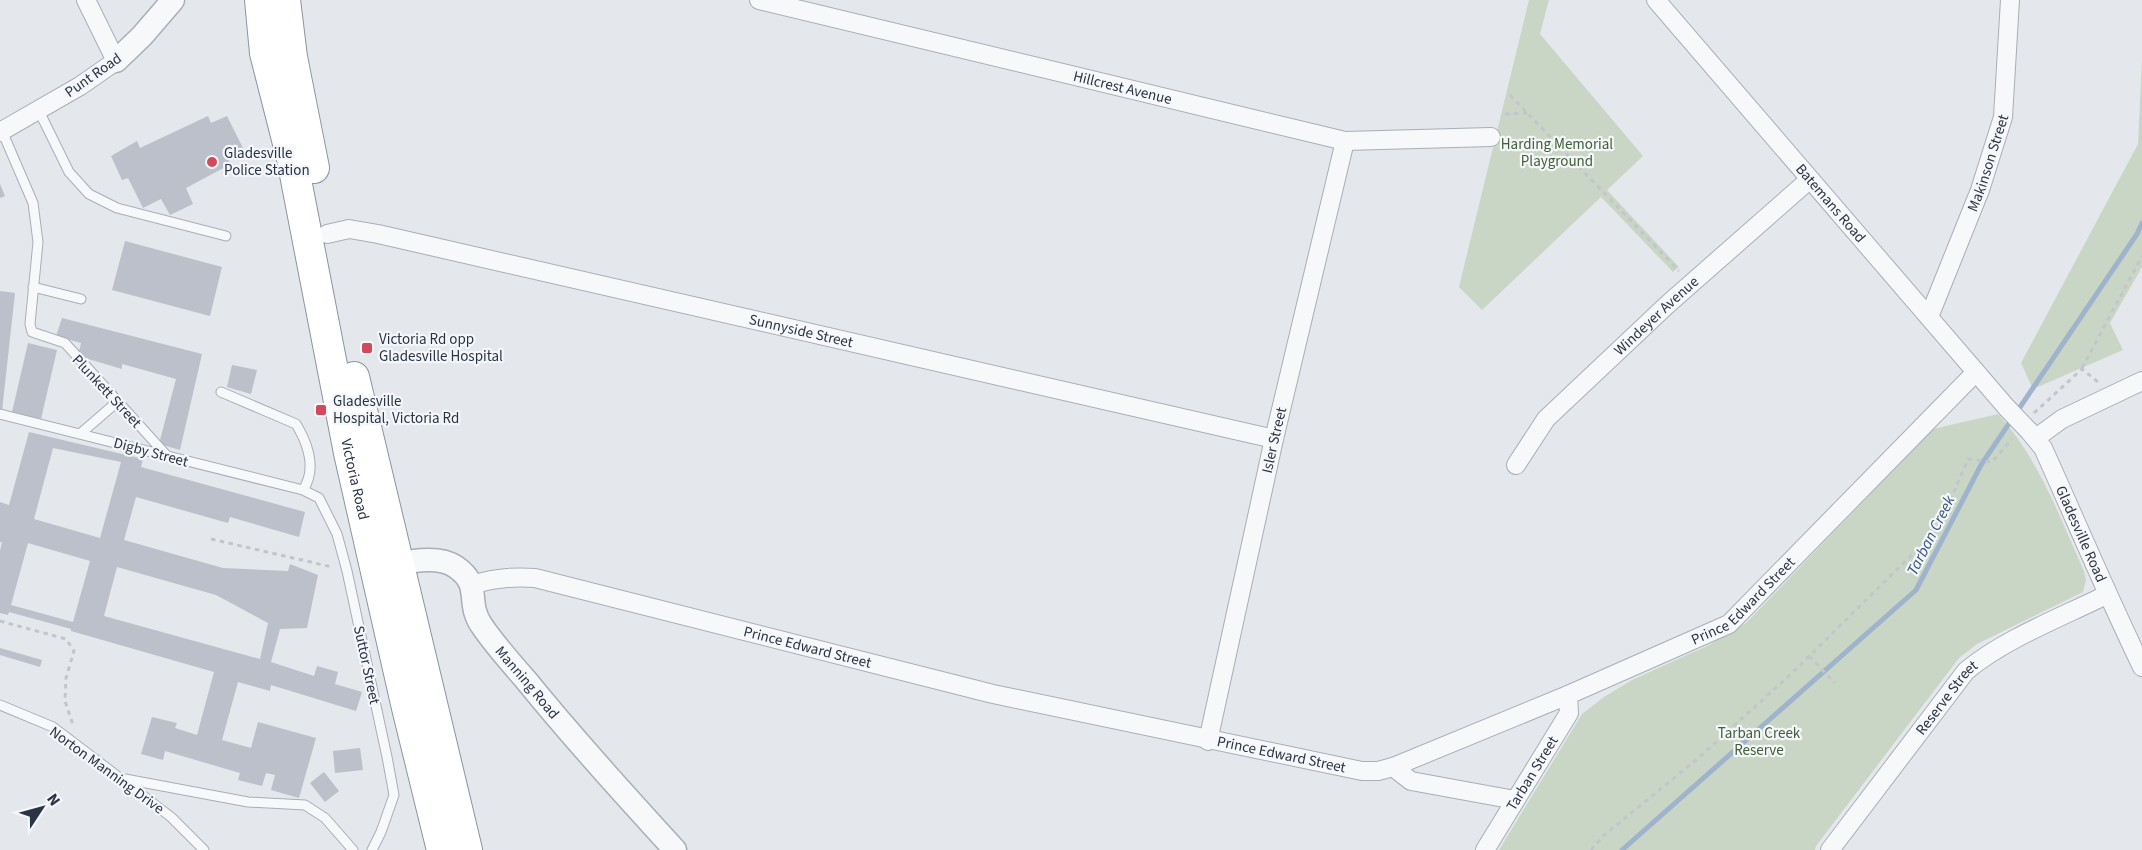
<svg xmlns="http://www.w3.org/2000/svg" width="2142" height="850" viewBox="0 0 2142 850" font-family="'Source Sans 3',sans-serif">
<rect width="100%" height="100%" fill="#e4e7ec"/>
<path fill="#c9d6c5" d="M1529,0h20l-9,34 103,122 -36,34 72,77 -6,5 -72,-75 -119,113 -23,-23z
M2142,60v207l-32,56 13,27 -90,39 -12,-26 117,-219z
M1998,414c41,45 61,102 86,157l2,9 -3,12 -106,52 -18,14 -143,188 -1,4h-316l83,-136 22,-17 28,-17 77,-35 37,-22 187,-194z"/>
<g fill="none" stroke-linecap="round" stroke-linejoin="round">
<path stroke="#9fb4cc" stroke-width="5" d="M1622,850l294,-260 65,-125 156,-231 5,-11"/>
</g>
<path fill="#bbc0ca" fill-rule="evenodd" d="M208,116l3,7 16,-7 17,34 -16,8 3,6 -45,24 7,16 -23,11 -9,-16 -18,9 -15,-30 -6,2 -11,-24 26,-15 3,7z
M0,184l5,12 -5,2z
M125,241l97,26 -12,49 -98,-26z
M0,291l15,2 -13,118h-2z
M62,318l140,36 -22,96 -21,-6 17,-65 -54,-15v5l-44,-13 3,-13 -25,-7z
M28,343l29,7 -16,69 -29,-7z
M232,365l25,5 -6,24 -24,-7z
M29,432l114,27 -2,8 164,45 -6,25 -69,-20 -2,6 -92,-26 -12,43 99,28 65,3 2,-7 28,11 -11,53 -27,1 -9,33 43,14 3,-10 21,6 -3,12 27,8 -6,19 -85,-26 -1,6 -32,-9 -16,58 29,8 7,-26 58,16 -17,60 -28,-8 4,-15 -9,-2 -4,13 -24,-6 2,-7 -75,-22 -2,9 -22,-6 11,-37 25,6 -2,5 22,7 17,-63 -143,-41v-2l-62,-17 -1,3 -8,-2v-62l2,-9h-2v-40l9,3zM53,448l68,14 -21,76 -66,-19zM28,543l62,18 -17,61 -62,-17zM117,567l99,28 52,28 -8,36 -156,-43z
M0,648l42,12 -2,7 -40,-12z
M360,748l3,22 -28,3 -2,-22z
M324,772l15,19 -14,11 -15,-19z"/>
<g fill="none" stroke-linecap="round" stroke-linejoin="round">
<g stroke="#a9aeb7" stroke-width="11">
<path id="service" d="M39,111l30,61 20,22 28,14 109,28
M2,131l31,72 5,39 -8,82 2,8 33,11 103,114
M33,287l48,12
M221,392l75,32c12,20 21,45 7,66
M0,414l303,76 16,8 18,36 10,37 40,186 7,38 -13,37 -9,18
M80,434l37,-32
M0,705l53,22 118,90 33,33
M125,779l123,23 57,3 20,13 28,32"/>
</g>
<g stroke="#a9aeb7" stroke-width="20">
<g id="minor">
<path id="s1" d="M759,0l586,141 146,-4"/>
<path id="s2" d="M1656,0l351,408"/>
<path d="M0,132l80,-46 36,-25 -30,-61"/>
<path id="s3" d="M327,234l22,-5 29,5 896,205"/>
<path id="s4" d="M1929,317l51,-127 23,-73 7,-117"/>
<path id="s5" d="M2029,431l14,17c33,73 64,147 99,219"/>
<path d="M2036,438l26,-19 80,-38"/>
<path id="s6" d="M1516,465l30,-46 122,-115 141,-124"/>
<path id="s7" d="M472,585c22,-7 40,-9 63,-7l458,116 369,77h16l15,-4 175,-72 161,-71 246,-251"/>
<path id="s8" d="M1208,741l66,-302 71,-298"/>
<path d="M1393,767l18,14 104,19"/>
<path id="s9" d="M1485,850l84,-137 -1,-18"/>
<path id="s10" d="M1830,850l136,-179c38,-32 96,-54 140,-76"/>
</g>
</g>
<g stroke="#a9aeb7" stroke-width="25">
<g id="tertiary">
<path d="M116,61l26,-25 31,-36"/>
<path id="s11" d="M385,567c20,-5 53,-13 71,0 27,19 9,35 26,59 13,19 28,36 43,53 48,59 99,115 150,171"/>
</g>
</g>
<g stroke="#8b94a3" stroke-width="32">
<g id="trunk">
<path id="s12" d="M260,0l5,53 27,106 57,294 58,255 35,142"/>
<path d="M285,0l7,57 22,111"/>
<path d="M354,377l113,473"/>
</g>
</g>
<path stroke="#c2c5cb" stroke-width="3" stroke-dasharray="4.5 4.5" stroke-linecap="butt" d="M1510,95l169,176
M1505,114l22,-1
M2082,368l60,-112
M2034,413l48,-44 16,13
M211,539l121,28
M0,621l66,18 8,12 -8,27 -1,23 8,24
M1809,656l26,27
M1591,850l12,-14 92,-75 95,-86 148,-146 30,-70 24,3 20,-23"/>
<use href="#service" stroke="#f7f8fa" stroke-width="9"/>
<use href="#minor" stroke="#f7f8fa" stroke-width="18"/>
<use href="#tertiary" stroke="#f7f8fa" stroke-width="22"/>
<use href="#trunk" stroke="#fff" stroke-width="30"/>
<g stroke="#a9aeb7" stroke-width="20" stroke-linecap="butt">
<path id="minor-bridge" d="M2007,408l22,23"/>
</g>
<use href="#minor-bridge" stroke="#f7f8fa" stroke-width="18"/>
</g>
<g fill="#d1495b" stroke="#f4f6f9" stroke-width="2">
<circle cx="212" cy="162" r="6"/>
<rect x="361" y="342" width="12" height="12" rx="3"/>
<rect x="315" y="404" width="12" height="12" rx="3"/>
</g>
<g text-anchor="middle" stroke-width="4.5" stroke-linejoin="round" paint-order="stroke">
<g font-size="15" fill="#2b3445" stroke="#f4f6f9">
<text transform="translate(93 75) rotate(-35)" y="5">Punt Road</text>
<text dy="5" stroke="none"><textPath href="#s1" startOffset="374">Hillcrest Avenue</textPath></text>
<text dy="5" stroke="none"><textPath href="#s4" startOffset="165">Makinson Street</textPath></text>
<text dy="5" stroke="none"><textPath href="#s2" startOffset="268">Batemans Road</textPath></text>
<text dy="5" stroke="none"><textPath href="#s6" startOffset="206">Windeyer Avenue</textPath></text>
<text dy="5" stroke="none"><textPath href="#s3" startOffset="486">Sunnyside Street</textPath></text>
<text transform="translate(107 391) rotate(47)" y="5">Plunkett Street</text>
<text dy="5" stroke="none"><textPath href="#s8" startOffset="308">Isler Street</textPath></text>
<text transform="translate(151 452) rotate(15)" y="5">Digby Street</text>
<text dy="5" stroke="none"><textPath href="#s12" startOffset="489">Victoria Road</textPath></text>
<text dy="5" stroke="none"><textPath href="#s5" startOffset="116">Gladesville Road</textPath></text>
<text dy="5" stroke="none"><textPath href="#s7" startOffset="1335">Prince Edward Street</textPath></text>
<text dy="5" stroke="none"><textPath href="#s7" startOffset="345">Prince Edward Street</textPath></text>
<text transform="translate(367 665) rotate(78)" y="5">Suttor Street</text>
<text dy="5" stroke="none"><textPath href="#s11" startOffset="212">Manning Road</textPath></text>
<text dy="5" stroke="none"><textPath href="#s10" startOffset="192">Reserve Street</textPath></text>
<text dy="5" stroke="none"><textPath href="#s7" startOffset="831">Prince Edward Street</textPath></text>
<text transform="translate(107 770) rotate(36)" y="5">Norton Manning Drive</text>
<text dy="5" stroke="none"><textPath href="#s9" startOffset="90">Tarban Street</textPath></text>
</g>
<g font-size="15" fill="#3f6138" stroke="#f4f6f9">
<text x="1557" y="149">Harding Memorial<tspan x="1557" dy="17">Playground</tspan></text>
<text x="1759" y="738">Tarban Creek<tspan x="1759" dy="17">Reserve</tspan></text>
</g>
<g font-size="15" fill="#2b3445" stroke="#f4f6f9" text-anchor="start">
<text x="224" y="158">Gladesville<tspan x="224" dy="17">Police Station</tspan></text>
<text x="379" y="344">Victoria Rd opp<tspan x="379" dy="17">Gladesville Hospital</tspan></text>
<text x="333" y="406">Gladesville<tspan x="333" dy="17">Hospital, Victoria Rd</tspan></text>
</g>
<g font-size="16" font-style="italic" fill="#34527a" stroke="#f4f6f9">
<text transform="translate(1930 535) rotate(-63)" y="6">Tarban Creek</text>
</g>
</g>
<g transform="translate(42 808) rotate(54)" stroke="#f4f6f9" stroke-width="4.5" paint-order="stroke">
<path d="M0-4.5L10 22L0 15L-10 22Z" fill="#2b3445"/>
<text y="-9" font-size="16" font-weight="bold" text-anchor="middle" fill="#2b3445">N</text>
</g>
</svg>
